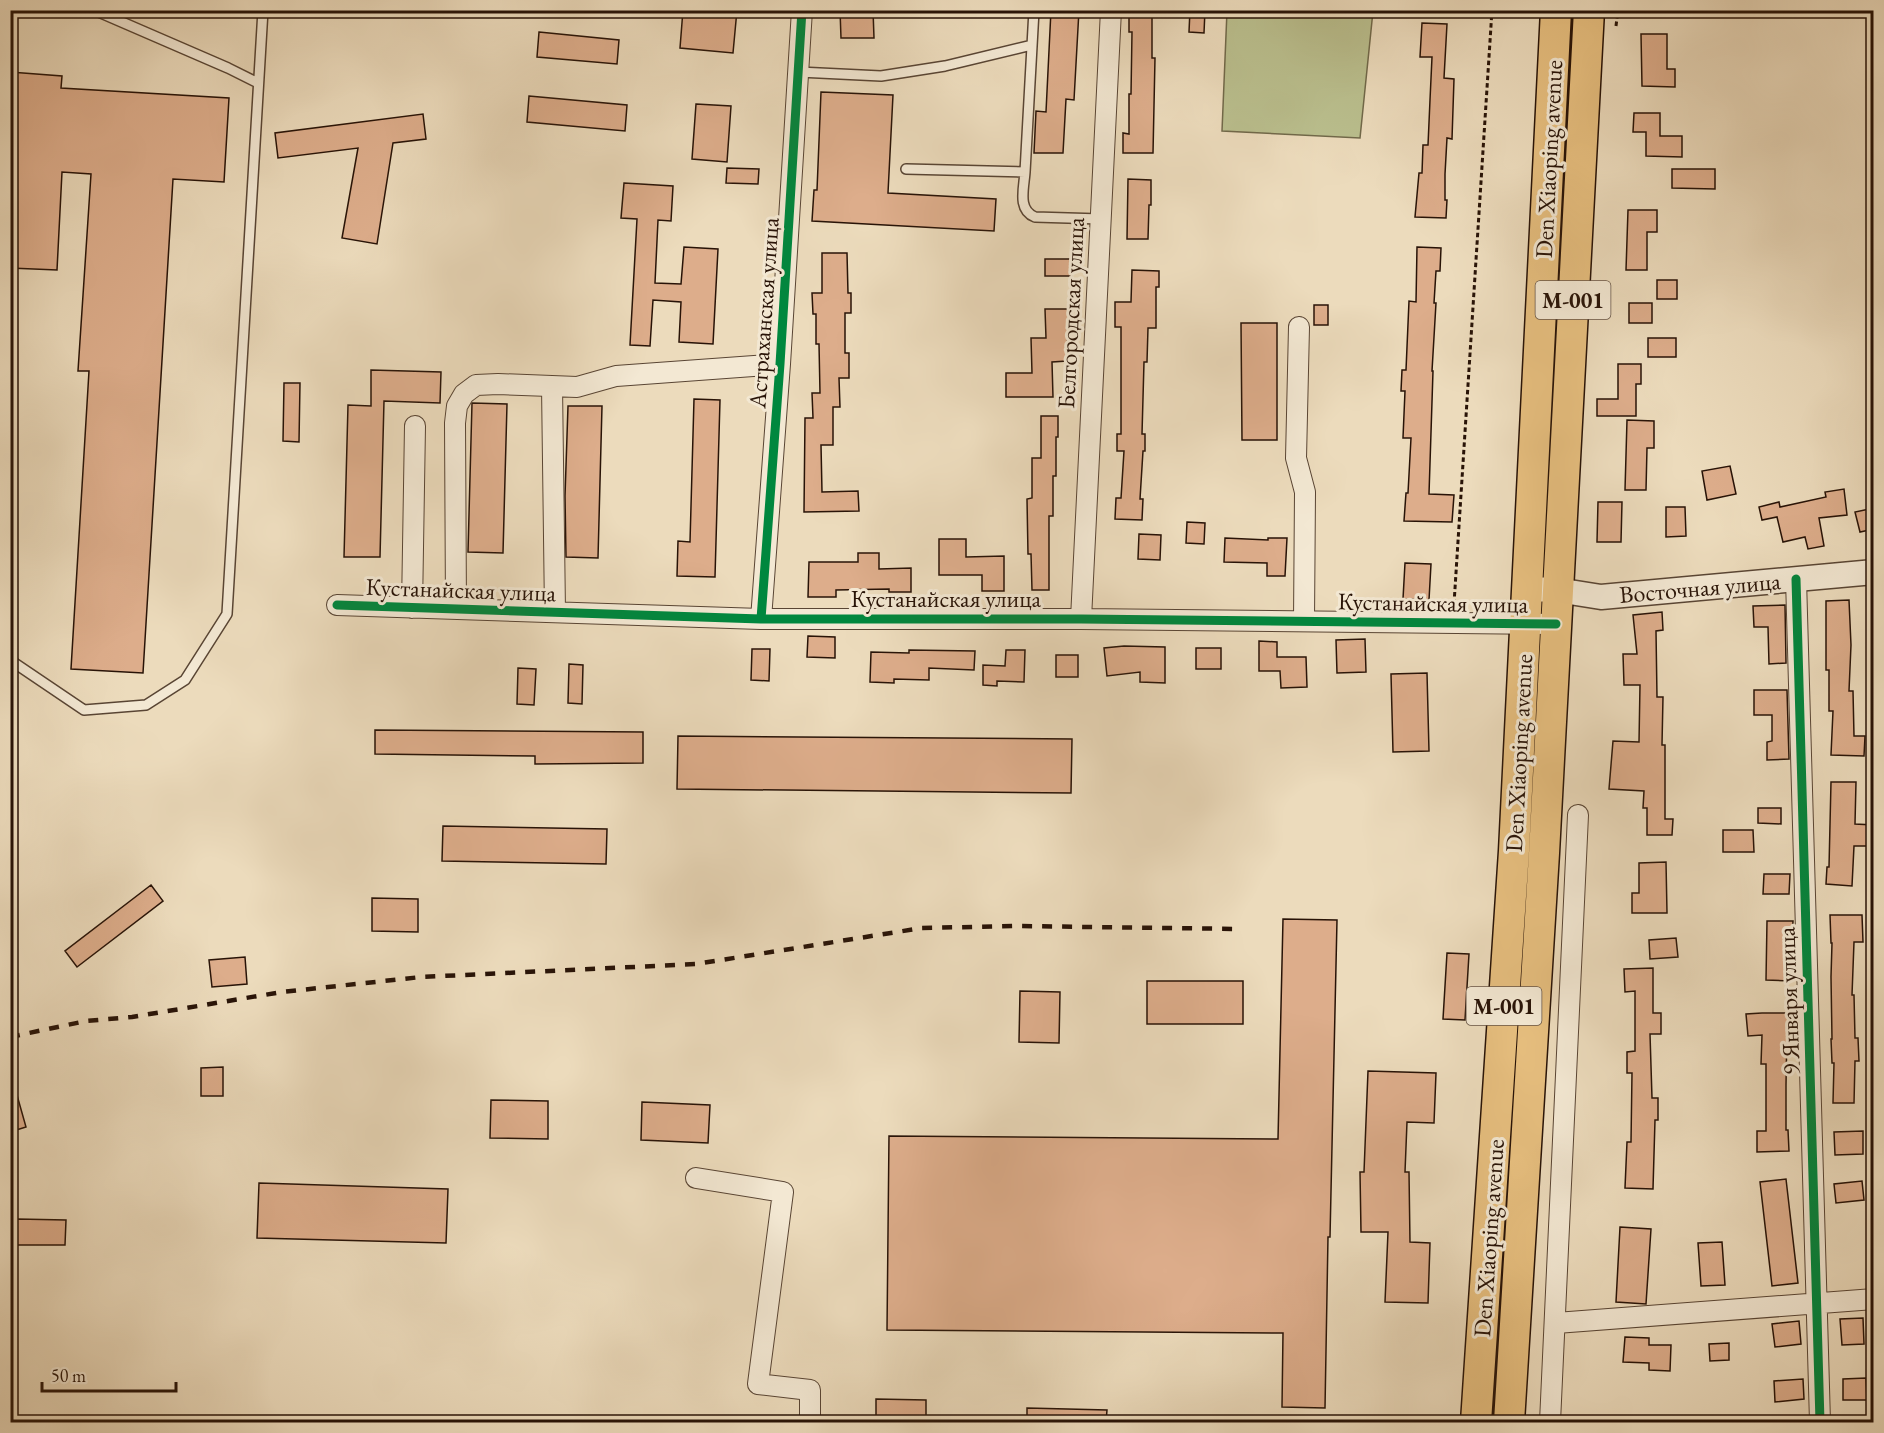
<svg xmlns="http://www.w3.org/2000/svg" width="1884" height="1433" viewBox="0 0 1884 1433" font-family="'EB Garamond',serif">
<rect width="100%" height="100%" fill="#ecdbbc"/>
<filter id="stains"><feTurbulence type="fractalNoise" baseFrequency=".00333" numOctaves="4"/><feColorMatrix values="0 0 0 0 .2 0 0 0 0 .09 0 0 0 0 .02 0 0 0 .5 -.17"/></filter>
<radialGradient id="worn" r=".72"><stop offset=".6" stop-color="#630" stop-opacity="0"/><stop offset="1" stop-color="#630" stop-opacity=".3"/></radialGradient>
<path fill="#babf8e" stroke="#71694a" stroke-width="1.5" d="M1227,11h146l-13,127 -138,-7z"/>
<path fill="#ddad8b" stroke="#281307" stroke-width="1.5" d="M683,10h54l-4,43 -53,-5z
M840,10h33l1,28h-33z
M1051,10h28l-5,90 -8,-1 -3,54h-29l2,-42 10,1z
M1129,10h23v48h3l-2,95h-30v-20l6,1v-40h2l1,-62h-3z
M1190,10h15l-1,23 -15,-1z
M1422,23l25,1 -3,54 10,1 -2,60 -5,-1 -2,36v26h2l-1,18 -31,-1 4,-44h3l1,-28h5l2,-45 2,-43h-12z
M539,32l80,8 -2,24 -80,-7z
M1641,34h26v35h8v18l-33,-1z
M10,72l52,4 -1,12 168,10 -5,84 -51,-3 -30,494 -72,-4 18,-298h-11l13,-197 -29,-2 -5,98 -47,-2z
M821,92l72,3 -5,98 108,6 -2,32 -182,-10 2,-31h3z
M529,96l98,9 -2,26 -98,-9z
M696,104l35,2 -4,56 -35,-3z
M1634,113h26v23h22v21l-36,-1v-24h-13z
M423,114l3,25 -33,4 -16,101 -35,-6 16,-90 -80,10 -3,-25z
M727,168l32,1 -1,15 -32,-1z
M1672,169h43v20l-43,-1z
M1128,179l23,1v25h-2l-1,34h-21z
M624,183l49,3 -2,35 -13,-1 -3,63 26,1 3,-37 34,2 -5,95 -34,-2 2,-40 -28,-2 -3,46 -20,-1 7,-126 -16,-1z
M1628,210h29v22h-10v38h-21z
M1417,247l24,1 -1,23h-4l-2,32h2l-4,68h1l-4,123 25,1 -2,27 -48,-1 2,-28h2l3,-55h-8l2,-47h-4l1,-21h4l3,-69 7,1z
M822,253h25l1,40h3v20h-6v40h4v25h-10l1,29h-7v38h-12l1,47 36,-1 1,20 -55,1 1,-94h8l-1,-25h8l-1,-49h-3v-30h-3l-1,-21h10z
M1045,259h27v17h-27z
M1132,270l27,1v16h-3v41h-8l-1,34h-3l-2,72h3v17h-2l-3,48h3l-1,21 -27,-1 1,-21h5l3,-47h-7v-17h4v-107h-6v-25h16z
M1657,280h20v19h-20z
M1629,303h23v20h-23z
M1314,305h14v20h-14z
M1045,309h23l-1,52 -15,1 1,35h-47v-24h26l-1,-35h15z
M1241,323h36v117h-35z
M1648,338h28v19h-28z
M1618,364h23v20h-5v32h-39v-17h21z
M371,370l70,2 -1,31 -56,-2 -4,156h-36l4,-152 23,1z
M284,383h16l-1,59 -16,-1z
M694,399l26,1 -5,177 -38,-1 1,-35 12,1z
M472,403l35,1 -4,149 -35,-1z
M568,406h34l-4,152 -32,-1 -1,-61z
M1041,416h17v21h-2v39h-3v40h-4v74h-17l-1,-36h-3l-1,-55 5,-1v-40h9z
M1627,420l27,1v27h-7l-1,42h-21z
M1730,466l6,28 -29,6 -5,-29z
M1844,489l3,26 -28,3 5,28 -16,3 -3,-12 -22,5 -6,-25 -15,3 -3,-13 20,-5 1,5 46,-10 -1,-5z
M1598,502h24l-1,40h-24z
M1666,507h19l1,29 -20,1z
M1874,508v21l-14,3 -5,-20z
M1187,522l18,1 -1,21 -18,-1z
M1139,534l22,1 -1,25 -22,-1z
M1225,538l43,2v-2h19l-2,38h-18v-13l-43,-1z
M939,539h27v18l38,-1v35h-22v-16h-43z
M858,553h21v16l32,-1v24h-22v-3l-53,1v7h-28l1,-35h49z
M1405,563l26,1 -2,36 -26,-1z
M1849,600l2,45 -2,46h4l1,45h11l-1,20 -33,-1 2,-44h-4v-41h-3v-69z
M1785,605l1,58 -17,1 -1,-37h-14l-1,-21z
M1662,612l1,18 -7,1 1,66h6l-1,48h3v74h8l-1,16h-25v-27h-4l1,-17 -35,-2 4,-48 26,1 1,-57h-16l-1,-31h14l-4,-39z
M808,636l27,1v21l-28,-1z
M1365,639l1,33 -29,1 -1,-33z
M1259,641l18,1v15h29l1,30 -26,1 -1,-17h-21z
M1124,646l41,1v36l-25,-1v-10l-33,4 -3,-28z
M1196,648h25v21h-25z
M752,649h18l-1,32 -18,-1z
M909,650l66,1 -1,19 -45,-2v12l-35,-1v4l-24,-1 1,-30 38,1z
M1006,650h19l-1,32 -27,-1v5l-14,-1v-20l22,1z
M1056,655h22v22h-22z
M569,664l14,1 -1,39 -14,-1z
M518,668l18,1 -2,36 -17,-1z
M1427,673l2,78 -36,1 -2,-78z
M1754,690h33l2,69 -22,1v-18l5,-1v-26h-18z
M375,730l268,2v31l-108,1v-8l-160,-2z
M678,736l394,3 -1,54 -394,-4z
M1831,782h25l-1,42 19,1v21h-20l-2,40 -26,-2 1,-17h2z
M1758,808h23v16l-23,-1z
M443,826l164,3 -1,35 -164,-3z
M1723,830h30l1,22h-31z
M1666,862l1,51h-35v-20h7v-30z
M1764,874h26l-1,20h-26z
M151,885l12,16 -86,66 -12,-16z
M372,898l46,1v33l-46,-1z
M1830,915h32l1,27h-9l-2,53h2l1,43h3l1,23h-4l-1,42h-21l1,-40h-2l-1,-24h1l-1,-62 1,-34h-1z
M1283,919l54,1 -7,317h-2l-3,171 -43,-1 1,-74 -396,-3 2,-194 389,3z
M1767,921h26l-3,60 -24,-1z
M1676,938l2,19 -28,2 -1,-19z
M1447,953l22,1 -4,66 -22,-1z
M245,957l2,27 -35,3 -3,-27z
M1653,968v45h8v21h-11l2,64h6v22h-3l-2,69 -28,-1 2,-46h4l1,-69h-5v-21l8,-1v-60l-10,1 -1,-23z
M1147,981h96v43h-96z
M1020,991l40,1 -1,51 -40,-1z
M1762,1013h27l1,15 -3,1 -1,56v45h2l1,21 -32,1v-21h9v-67h-5l1,-29 -14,1 -2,-22z
M223,1067v29h-22v-28z
M1368,1071l68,2 -2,50 -27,-1 -2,50h4l1,70 20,1 -2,60 -43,-1 3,-70h-27l-1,-60h4z
M15,1088l11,39 -16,5v-43z
M491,1100l57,1v38l-58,-1z
M642,1102l68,3 -2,38 -67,-3z
M1863,1131v23l-28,1 -1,-23z
M1786,1179l12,104 -26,3 -12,-104z
M1862,1181l2,19 -28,3 -2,-19z
M259,1183l189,6 -2,54 -189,-5z
M17,1219l49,1 -1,25h-49z
M1620,1227l31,2 -5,75 -30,-2z
M1722,1242l3,43 -24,1 -3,-43z
M1863,1318l1,26 -22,1 -2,-26z
M1799,1321l2,23 -26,3 -3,-23z
M1625,1337l24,1v7h22l-1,26 -21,-1v-7l-26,-1z
M1729,1343v17l-19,1 -1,-17z
M1866,1378l1,22h-24v-21z
M1803,1379l1,20 -29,3 -1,-21z
M876,1399l50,1v22h-50z
M1027,1408l80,2 -1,12h-79z"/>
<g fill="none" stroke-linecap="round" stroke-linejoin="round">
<g stroke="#594534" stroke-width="12">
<path id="service" d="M94,10l134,58 30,15
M799,72l82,4 64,-10 87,-21
M906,169l119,3c-1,16 -8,38 10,45l66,2
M1025,172l9,-162
M10,660l74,50 62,-5 39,-25 42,-66 36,-604"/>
</g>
<g stroke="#594534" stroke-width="22">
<path id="minor" d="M1299,327l-3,131 9,34 -1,129
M552,386l3,226
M1796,579l24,843
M337,605l424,14h320l475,5
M412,608l3,-182
M456,609l-1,-186 2,-17 7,-12 12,-9 22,-1 79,3 39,-11 164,-12
M761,619l19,-255 22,-354
M1081,619l30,-609
M696,1178l87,14 -25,192 52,6v32
M1556,1323l318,-24
M1550,1422l28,-607"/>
</g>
<g stroke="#594534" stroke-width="27">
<path id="tertiary" d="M1527,589l30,1 44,7 273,-25"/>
</g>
<g stroke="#281307" stroke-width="33">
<path id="primary" d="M1476,1422l38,-571 42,-841
M1509,1422l35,-569 45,-843"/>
</g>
<path stroke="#281307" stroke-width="3" stroke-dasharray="4.5 3" stroke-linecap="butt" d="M1616,26l2,-16
M1454,604l38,-594"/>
<use href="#service" stroke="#f3e8d3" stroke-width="9"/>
<use href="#minor" stroke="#f3e8d3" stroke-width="20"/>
<use href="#tertiary" stroke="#f3e8d3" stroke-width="24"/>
<use href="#primary" stroke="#e6be7e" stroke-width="30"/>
<path stroke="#281307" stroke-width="4.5" stroke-dasharray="10 10" stroke-linecap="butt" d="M10,1037l76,-16 46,-4 150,-25 139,-15 275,-13 226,-36 94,-2 225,3"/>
<g stroke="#f3e8d3" stroke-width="13">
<path id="cycleway" d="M1796,579l24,843
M337,605l424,14h320l475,5
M761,619l19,-255 22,-354"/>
</g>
<use href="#cycleway" stroke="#00873e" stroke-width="9"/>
</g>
<g text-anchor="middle" stroke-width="6" stroke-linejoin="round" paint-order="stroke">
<g fill="#f3e8d3" stroke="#655344" stroke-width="1.5">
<rect x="1535.5" y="281" width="75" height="38" rx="4.5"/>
<rect x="1466.5" y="987" width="75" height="38" rx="4.5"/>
</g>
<g font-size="22" font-weight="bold" fill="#281307">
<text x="1573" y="308">M-001</text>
<text x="1504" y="1014">M-001</text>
</g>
<g font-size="24" fill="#281307" stroke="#f3e8d3">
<text transform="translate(1549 159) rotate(-87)" y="8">Den Xiaoping avenue</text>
<text transform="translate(764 313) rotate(-86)" y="8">Астраханская улица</text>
<text transform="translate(1071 313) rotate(-87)" y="8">Белгородская улица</text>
<text transform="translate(1700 588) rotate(-5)" y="8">Восточная улица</text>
<text transform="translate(461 590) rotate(2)" y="8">Кустанайская улица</text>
<text x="946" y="607">Кустанайская улица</text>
<text transform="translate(1433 603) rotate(1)" y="8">Кустанайская улица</text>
<text transform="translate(1519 753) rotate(-87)" y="8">Den Xiaoping avenue</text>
<text transform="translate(1789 1001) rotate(-92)" y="8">9 Января улица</text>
<text transform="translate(1489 1238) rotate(-86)" y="8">Den Xiaoping avenue</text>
</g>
</g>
<rect width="1884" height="1433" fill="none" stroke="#ecdbbc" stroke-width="36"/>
<rect x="12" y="12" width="1860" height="1409" fill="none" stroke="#281307" stroke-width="3"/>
<rect x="18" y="18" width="1848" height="1397" fill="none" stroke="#281307" stroke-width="1.5"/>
<path d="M42 1382v9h134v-9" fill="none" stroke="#281307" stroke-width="3"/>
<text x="51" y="1382" font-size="18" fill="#281307" stroke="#f3e8d3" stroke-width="4.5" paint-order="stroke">50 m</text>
<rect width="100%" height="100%" filter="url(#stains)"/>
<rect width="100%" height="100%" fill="url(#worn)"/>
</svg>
